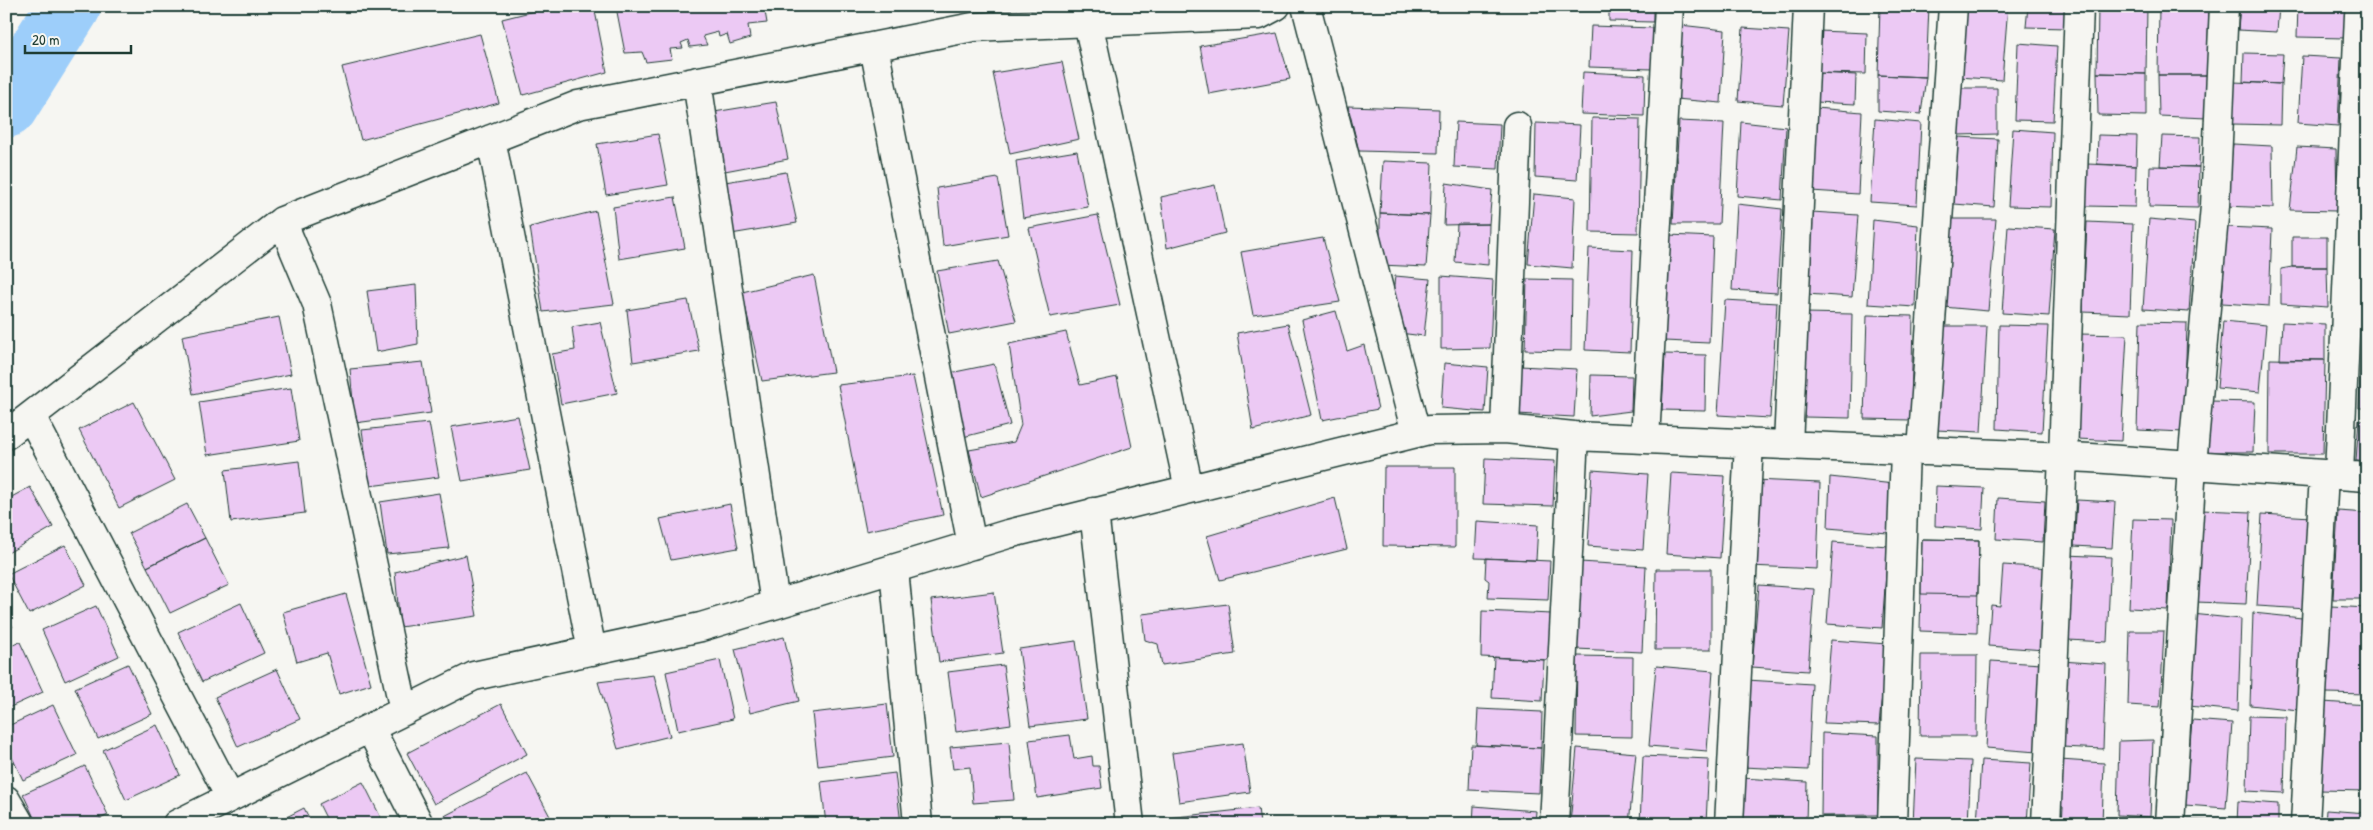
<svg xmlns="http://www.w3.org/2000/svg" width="2373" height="830" viewBox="0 0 2373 830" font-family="'Patrick Hand',sans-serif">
<rect width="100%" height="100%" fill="#f6f6f2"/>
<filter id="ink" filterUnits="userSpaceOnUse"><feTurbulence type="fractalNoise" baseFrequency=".02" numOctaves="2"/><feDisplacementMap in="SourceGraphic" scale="10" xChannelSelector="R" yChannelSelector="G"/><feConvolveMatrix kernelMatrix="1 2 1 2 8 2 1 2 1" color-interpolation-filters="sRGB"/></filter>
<g filter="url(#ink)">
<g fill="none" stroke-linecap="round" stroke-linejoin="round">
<path stroke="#9dcefa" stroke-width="64" d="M6,106l63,-100"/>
</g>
<path fill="#ecc9f4" stroke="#1f3d34" d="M554,6h40l13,66 -84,23 -21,-76z
M764,6l3,17 -19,2 2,13 -20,6 -3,-10 -8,3 -1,-5 -15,4 4,9 -17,2 -2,-7 -7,3 2,5 -13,1 2,10 -26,3 -4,-10 -17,1 -9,-46z
M1609,6h44v16l-44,-1z
M1880,6h49l-3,71 -48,-2z
M1965,6h43l-6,74 -43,-3z
M2028,6h39l-1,22 -40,-1z
M2098,6h49l-1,68 -49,-1z
M2159,6h50l-2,69h-49z
M2240,6h39l-2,26 -39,-2z
M2298,6h49l-1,32 -49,-1z
M1680,25l45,5 -4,73 -45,-4z
M1591,26l63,2 -2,41 -63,-2z
M1743,28l46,3 -6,74 -45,-4z
M1819,31l48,2 -1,41 -48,-1z
M1277,33l13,46 -81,15 -9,-48z
M480,34l19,69 -138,37 -19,-73z
M2018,43l39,3 -4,75 -38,-1z
M2244,53l39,1 -2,30 -38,-2z
M2302,56l39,2 -3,68 -40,-3z
M1062,62l17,77 -69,15 -17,-81z
M1583,72l62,3 -1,41 -63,-2z
M1818,73l38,2 -1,29 -39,-2z
M2097,73l49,1v42l-48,-1z
M1878,75l48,2 -5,37 -43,-3z
M2158,75h49v43l-48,-2z
M2233,82l48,2 -1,41 -48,-1z
M1958,88h39v46l-39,1z
M776,102l12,57 -63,12 -11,-59z
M1348,106l91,3 -1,44 -79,-2z
M1816,108l46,4 -4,82 -47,-3z
M1592,118l48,1 -2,114 -48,-1z
M1875,119l46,4 -4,82 -47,-3z
M1679,121l45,2 -5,101h-46z
M1456,122l44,2 -2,45 -44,-2z
M1741,122l45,5 -4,73 -45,-4z
M1536,123l44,2 -3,55 -42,-3z
M2013,129l40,3 -2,75 -43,-1z
M658,134l10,51 -62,10 -9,-51z
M2098,135l39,1 -1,30 -39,-2z
M2162,136l38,1 -1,30 -39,-1z
M1958,137l40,2 -4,68 -40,-3z
M2233,144l39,2 1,62 -47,-2z
M2297,147l39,2 1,62 -47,-1z
M1077,151l11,56 -65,11 -7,-57z
M1383,161l49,2 -2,52 -50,-2z
M2366,161h1v76l-5,-1z
M2087,164l49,2 -1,41 -49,-1z
M2150,166l49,1 -1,41 -49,-1z
M786,172l11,51 -66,11 -6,-52z
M998,178l10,57 -65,11 -6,-58z
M1446,183l46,7 -3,34 -45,1z
M1215,185l10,48 -58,15 -6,-51z
M1534,194l41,4 -3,70 -44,-4z
M675,197l10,51 -66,11 -6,-52z
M1737,204l45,5 -5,84 -45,-3z
M596,211l18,93 -71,8 -13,-85z
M1812,212l46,3 -6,82 -46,-3z
M1380,213l50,2 -4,52 -46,-2z
M1098,215l22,90 -70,12 -21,-89z
M1949,219h47l-8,92 -45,-4z
M2149,219l46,4 -6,89 -46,-3z
M1873,220l45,5 -3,82 -47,-3z
M2087,222l46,2 -3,90 -47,-2z
M1457,224h32l-1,41 -33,-3z
M2008,226l47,3 -6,87 -47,-3z
M2226,227l46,2 -3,77 -47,-3z
M1669,235l44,2 -4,106 -45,-2z
M2292,237h35v30h-35z
M1323,238l17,64 -87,13 -12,-63z
M2363,246h4v77h-9z
M1589,248l44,2 -3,102 -45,-2z
M998,261l18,60 -67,13 -12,-63z
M2292,267h35l1,40 -47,-3v-35z
M814,275l19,97 -71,9 -20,-89z
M1395,276l35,3 -6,57 -25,-3 -9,-12z
M1441,276l52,4 -3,68 -49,1z
M1527,279l45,1 -1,71 -46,-1z
M416,285l2,59 -42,8 -9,-61z
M688,300l11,51 -66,11 -6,-52z
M1725,300l52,3 -7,115 -52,-3z
M1336,311l11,40 17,-6 14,64 -56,11 -20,-100z
M1806,313l46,1 -2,104 -46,-1z
M1867,315l46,1 -2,104 -47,-1z
M279,317l12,57 -98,20 -11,-58z
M2223,321l43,4 -6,67 -43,-4z
M600,322l17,71 -56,11 -9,-50 23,-4 -3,-23z
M2140,322l47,1 -3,109 -47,-2z
M2282,322l43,2v36h-45z
M1288,324l23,91 -58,15 -16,-97z
M1999,325l49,1 -6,106 -45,-3z
M1938,326h49l-6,106 -45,-2z
M1066,332l14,53 37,-8 15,70 -151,50 -12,-47 45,-8 7,-17 -12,-81z
M2079,334l48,1 -6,106 -44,-2z
M2362,336h5v72h-8z
M1665,354l41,1 -1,56 -43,-1z
M2270,359l55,1 -2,94h-54z
M423,362l8,51 -76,10 -5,-54z
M1444,363l44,4 -3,45 -44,-4z
M994,364l16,61 -47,12 -13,-64z
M1520,366l57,3 -3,48 -57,-3z
M1591,375l41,1 -1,35 -41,5z
M913,376l30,139 -77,16 -28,-146z
M291,388l8,53 -92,14 -8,-53z
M2210,401l45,1 -2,50h-47z
M134,402l41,78 -56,28 -40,-78z
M518,416l12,54 -68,11 -11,-54z
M2359,419l8,1v42l-11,-1z
M429,423l10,54 -69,9 -8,-56z
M1485,458l70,3 -2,45 -70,-2z
M299,461l6,52 -74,9 -6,-52z
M1384,467h71v80l-72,-1z
M1592,470l56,4 -5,76 -55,-4z
M1671,473l54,3 -5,82 -54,-4z
M1830,477l64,7 -6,49 -60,-5z
M1755,480l65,3 -3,86 -67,-3z
M1936,486l48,2 -2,41 -47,-3z
M30,487l23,40 -47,27v-54z
M439,493l10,55 -62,6 -7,-52z
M1335,498l12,51 -127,31 -13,-44z
M1998,498l47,3 -2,41 -47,-3z
M2077,500l38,2 -3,46 -38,-2z
M187,504l18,34 -58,29 -18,-34z
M730,504l8,44 -67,12 -11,-41z
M2201,510l50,2 -5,92 -50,-2z
M2338,511l29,2v86h-34z
M2262,514l49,3 -4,92 -50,-3z
M2133,519l38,1 -3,90 -39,-2z
M1477,521l61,4 -2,35 -61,-2z
M205,538l24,47 -59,28 -23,-46z
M1922,539l57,1 -2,93 -57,-2z
M1922,539l57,1 -1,55 -57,-1z
M1833,542l55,4 -6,82 -55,-4z
M65,545l21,40 -57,29 -21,-40z
M466,555l11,61 -77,11 -5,-55z
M2067,555l44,2 -4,85 -39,-2z
M1486,558l64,3 -2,39 -60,-2 1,-17 -4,-3z
M1580,562l66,4 -4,86 -66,-3z
M2003,565l48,3 -6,82 -57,-4 3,-41 9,1z
M1656,569h55v81h-56z
M1759,585l55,4 -6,82 -56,-4z
M994,592l9,61 -64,9 -8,-62z
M346,594l25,90 -32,10 -12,-41 -30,9 -14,-50z
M241,603l23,50 -62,29 -24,-50z
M1228,604l7,50 -73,11 -4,-21 -13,-4 -3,-26z
M96,606l23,50 -54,25 -23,-51z
M2331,606l36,2v86l-41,-1z
M1482,611l70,3 -2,46 -69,-3z
M6,612l7,15 -7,3z
M2253,613l49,5 -3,92 -49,-5z
M2192,614l49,5 -3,92 -49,-5z
M2130,631h34l-4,76 -32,-2z
M784,637l15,64 -49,12 -15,-64z
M1831,640l56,4 -8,81 -55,-2z
M1076,641l11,78 -57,7 -11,-77z
M20,642l23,50 -37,17v-61z
M1921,655h56l-1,81h-56z
M1577,656l56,1 -1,80 -56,-1z
M1494,657l50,3 -2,41 -50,-3z
M720,660l13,59 -55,12 -12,-59z
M1991,661l51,3 -5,88 -51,-4z
M2061,661l45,3 -3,85 -41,-2z
M128,664l24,50 -54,25 -23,-51z
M1003,665l8,59 -55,8 -8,-60z
M1656,666l57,5 -6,80 -58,-5z
M277,669l23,50 -62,28 -23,-50z
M654,675l16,61 -52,13 -20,-67z
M1747,680l65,4 -4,86 -66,-3z
M2323,702l44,3v86l-48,-1z
M501,704l26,50 -93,50 -27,-51z
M887,704l6,53 -75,9 -6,-53z
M53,705l24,50 -54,25 -17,-35v-18z
M1478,709l64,3 -1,36 -65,-3z
M2249,716l37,1 -2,76 -37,-2z
M2192,720l40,3 -6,85 -41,-3z
M157,725l23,50 -54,25 -23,-50z
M1822,733l56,3v79l-57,1z
M1070,735l4,24 18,-3 1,10h6l3,22 -65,10 -8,-58z
M2153,740l-3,77 -33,-2 2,-74z
M1009,742l5,58 -41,3 -3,-36 -17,2 -3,-22z
M1243,743l7,49 -71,10 -7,-49z
M1471,745l70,3 -2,45 -70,-3z
M1577,748l59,5 -7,71h-59z
M1643,756l66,3 -3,65h-66z
M1916,759l55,2 -3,63h-55z
M1981,760l50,3 -4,61h-50z
M2060,760l44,3 -2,61h-40l1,-17 -4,-1z
M85,766l23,49 -18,9h-53l-14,-30z
M527,773l27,51 -121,-2z
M895,773l6,51h-75l-5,-42z
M1742,778l65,4 -1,42h-67z
M363,782l21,42h-55l-10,-20z
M2238,801l40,3v20h-41z
M1474,806l62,5 -1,13h-62z
M304,808l8,16h-39z
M1258,808l2,16h-101l-1,-5z
M2326,810l41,3v11h-42z
M2188,820l42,1v3h-42z"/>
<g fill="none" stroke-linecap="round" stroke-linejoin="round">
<g stroke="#1f3d34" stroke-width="31">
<path id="street" d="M1306,6l110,427
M1088,22l101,467
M874,47l98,498
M697,81l78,523
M491,139l101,512
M282,221l35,83 87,407
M31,416l199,381
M1505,429l12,-303
M6,435l276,-214 296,-116 395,-78 286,-12 17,-9
M1645,439l24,-433
M1788,445l20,-439
M1922,451l31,-445
M2339,474l20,-459
M1094,512l36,312
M894,569l24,255
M370,728l49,96
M6,800l14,24
M177,824l297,-148 227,-49 307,-93 421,-104 76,-1 69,7 517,22 276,19
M1554,824l20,-388
M1729,824l20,-381
M1892,824l13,-374
M2046,824l17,-367 16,-451
M2170,824l22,-359 23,-259 9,-200
M2305,824l19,-350"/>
</g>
<use href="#street" stroke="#f6f6f2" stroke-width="28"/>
</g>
</g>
<rect width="2373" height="830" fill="none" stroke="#f6f6f2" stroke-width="25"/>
<rect x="12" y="12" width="2348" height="805" fill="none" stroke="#1f3d34" stroke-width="2" filter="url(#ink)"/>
<path d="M25 45v8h106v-8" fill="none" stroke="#1f3d34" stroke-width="2.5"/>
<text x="32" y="45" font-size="15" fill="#1f3d34" stroke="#f6f6f2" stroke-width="4" paint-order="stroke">20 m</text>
</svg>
